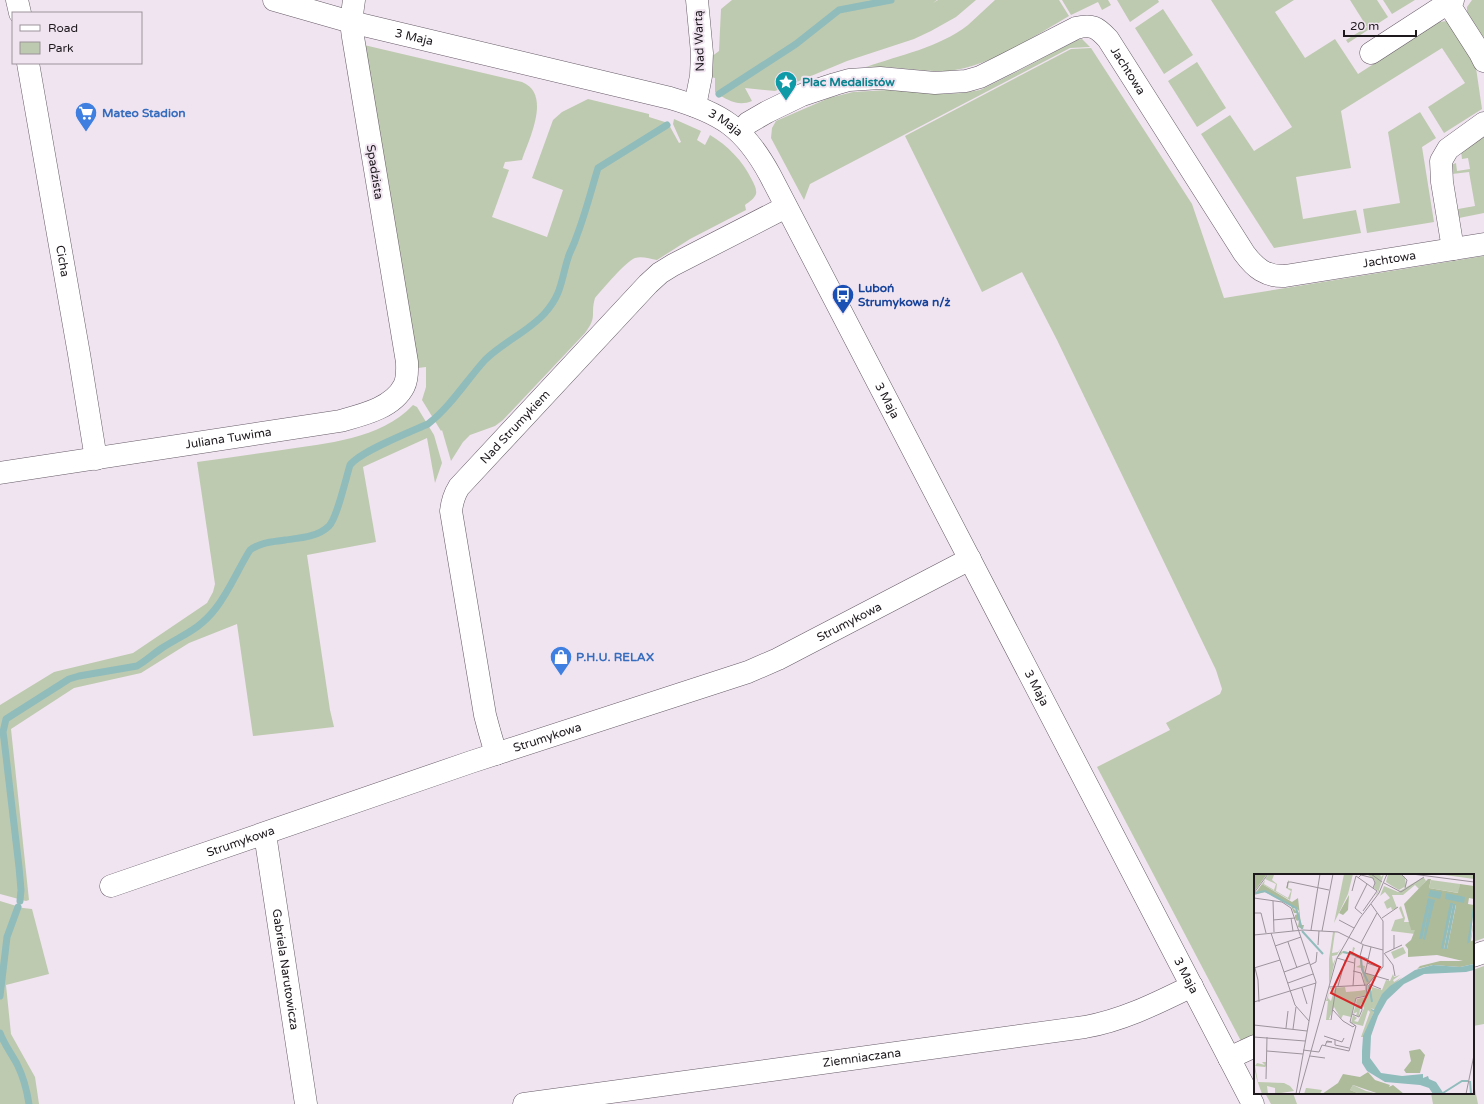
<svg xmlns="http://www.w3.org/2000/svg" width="1484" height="1104" viewBox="0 0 1484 1104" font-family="'Varela Round',sans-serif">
<rect width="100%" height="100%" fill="#f0e4f1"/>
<path fill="#becaaf" d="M732,0h205l-4,3 5,-3h38l-20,17 -25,14 -17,8 -67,22 -72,30 -30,-3 7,13c-14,6 -25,-1 -37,-9v-14l-4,-1v-20l8,-6 2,-42z
M995,0h64l10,16c-34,20 -82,52 -121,55 -28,1 -55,-6 -82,-4 34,-12 72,-19 102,-42 9,-8 18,-17 27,-25z
M1062,0h46l3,5 -9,5 -4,-8 -27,13z
M1117,0h41l1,2 -29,20z
M1211,0h83l-19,12 30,46 30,-19 23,35 81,-52 8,-1 28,40 7,48 -38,24 -16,-26 37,-24 -23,-35 -101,63 10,57 -55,9 7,42 53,-9 5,23 -87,15 -73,-114 29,-19 24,36 38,-24z
M1350,0h27l11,17 -40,26 -2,-3 21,-13z
M1383,0h32l-23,14z
M1472,0h12v42l-17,-29v-6z
M1163,9l30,46 -29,19 -29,-46z
M1082,39l8,8 -20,1 -260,136 -6,16 -33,-62 1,-10 4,-7 53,-23 24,-6 34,-2 59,4 16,-1 18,-3 44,-22 53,-28z
M364,45l158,37c30,12 7,57 0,78l-17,2 -2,6 6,2 -17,47 55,20 16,-47 -31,-12 21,-58 9,-8 26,-13 61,15v3l19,6 11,20 2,-1 -8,-18 1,-5 27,12 -4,9 8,5 5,-10c18,11 32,25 42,45 2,4 5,9 4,14 -2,5 -7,8 -11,11l1,5 -56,29 -33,21c-7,-1 -15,-4 -22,-2 -10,4 -32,31 -40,40 -5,17 3,18 -10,35l-82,87 -8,6 -25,9 -7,7 -12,19 -9,-31 -1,1 -19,-31 4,-13v-20l-8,1z
M1091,48l101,156 32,94 260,-42v682l-11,4v-67h-218v160l-14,6 -144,-274 73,-37 -4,-7 54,-29 2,-5 -6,-19 -159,-330 -35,-68 -40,20 -77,-156 166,-87z
M1197,62l29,46 -29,19 -29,-46z
M1420,112l16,26 -14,9 12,75 -67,11 -4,-24 37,-6 -12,-71z
M1484,137v76l-25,5 -1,-9 17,-3 -6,-34 -17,2 -1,-9 5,-2 1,8 13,-2 -2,-11 -6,1 -1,-8z
M413,405l4,2 17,28 8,28 -7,20 -8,-45 -64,29 13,75 -69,13 23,155 4,17 -81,9 -16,-112 -48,19 -48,30 -67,15 -63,41 18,171 -3,1 -26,-7v-189l54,-33 79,-19 74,-50 6,-11 2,-8 -18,-122c28,-4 57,-8 85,-12 44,-7 98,-10 131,-45z
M0,901l23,7 9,1 17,65 -43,11 5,49 24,43 4,27h-39z
M1484,966v58l-11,2v-56z
M1473,1079l5,25h-45l-2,-11h42z
M1265,1093h28l4,11h-26z"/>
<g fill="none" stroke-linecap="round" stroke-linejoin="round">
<path stroke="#90bcbc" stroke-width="7" d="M719,94l77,-50 43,-34 52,-10
M20,901l1,-11 -2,-23 -15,-128 -1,-7 3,-13 63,-40 10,-3 58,-10c9,-5 16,-12 25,-18 22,-14 37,-18 54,-40 14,-18 22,-39 34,-58 11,-8 23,-8 35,-10 15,-2 33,-3 44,-14 8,-8 17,-48 21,-61 11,-14 60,-33 78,-41 23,-18 38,-43 57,-64 18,-18 43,-28 60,-47 17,-19 16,-33 23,-55 2,-7 6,-13 8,-20 9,-23 15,-47 22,-70l69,-43
M0,996l7,-59 11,-30
M0,1033c4,11 11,20 17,31 6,12 10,27 12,40"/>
<g stroke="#655b66" stroke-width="23">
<g id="minor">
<path d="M17,0l3,13"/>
<path id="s1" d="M274,0l77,22 319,76c51,15 74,29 100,77l483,929"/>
<path d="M1453,0l-5,3 32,50 4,8"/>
<path d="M1371,53l77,-50"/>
<path id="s2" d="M28,63l51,291 17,105"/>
<path d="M695,106l6,-30 1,-23 -5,-53"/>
<path id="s3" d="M740,132l8,-9 19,-11 35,-17 33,-11 14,-4 31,-2 55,5 31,-2 14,-4 24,-12 72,-37c16,-4 21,-1 32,11l136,214c11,15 22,24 41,23l199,-32"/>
<path d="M1453,249l-11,-67 -1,-21 7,-12 36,-26"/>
<path id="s4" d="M0,473l340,-52c22,-6 53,-13 64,-35 4,-8 3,-16 3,-24l-54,-325 -2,-15 3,-22"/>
<path id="s5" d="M496,754l-7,-24 -4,-15 -34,-204c1,-9 3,-16 8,-24l189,-203 12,-11 13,-8 113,-58"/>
<path id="s6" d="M265,834l41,270"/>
<path id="s7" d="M111,886l360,-124 277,-90 30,-13 192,-100"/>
<path d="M1473,956l11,-4"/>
<path d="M1229,1058l26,-12"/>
<path id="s8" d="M524,1104l561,-77c39,-7 72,-24 107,-41"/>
</g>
</g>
<use href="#minor" stroke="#fff" stroke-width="22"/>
</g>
<defs>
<g id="sight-pin" transform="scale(1.15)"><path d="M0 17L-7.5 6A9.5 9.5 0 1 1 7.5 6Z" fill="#0f9aa8" stroke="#f0e4f1"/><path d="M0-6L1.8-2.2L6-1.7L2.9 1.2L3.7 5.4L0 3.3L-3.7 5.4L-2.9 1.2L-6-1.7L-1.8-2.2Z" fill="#fff"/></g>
<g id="supermarket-pin" transform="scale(1.15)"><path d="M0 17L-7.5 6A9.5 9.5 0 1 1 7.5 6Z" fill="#3f7fe0" stroke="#f0e4f1"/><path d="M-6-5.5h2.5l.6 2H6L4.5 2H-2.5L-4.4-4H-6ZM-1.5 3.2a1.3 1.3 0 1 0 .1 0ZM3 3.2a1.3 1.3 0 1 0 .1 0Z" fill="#fff"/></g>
<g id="bus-pin" transform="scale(1.15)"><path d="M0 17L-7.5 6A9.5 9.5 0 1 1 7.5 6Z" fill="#1a4fb4" stroke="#f0e4f1"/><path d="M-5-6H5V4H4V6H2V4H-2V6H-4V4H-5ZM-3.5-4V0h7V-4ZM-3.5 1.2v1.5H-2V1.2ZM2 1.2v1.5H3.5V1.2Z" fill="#fff"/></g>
<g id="shop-pin" transform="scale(1.15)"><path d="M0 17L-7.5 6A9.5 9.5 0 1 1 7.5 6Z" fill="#3f7fe0" stroke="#f0e4f1"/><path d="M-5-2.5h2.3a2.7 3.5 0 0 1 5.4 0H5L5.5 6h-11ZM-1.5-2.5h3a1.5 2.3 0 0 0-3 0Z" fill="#fff"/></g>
</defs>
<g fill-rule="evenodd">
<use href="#sight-pin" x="786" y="82"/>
<use href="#supermarket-pin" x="86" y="113"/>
<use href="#bus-pin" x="843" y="295"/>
<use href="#shop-pin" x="561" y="657"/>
</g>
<g text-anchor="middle" stroke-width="4" stroke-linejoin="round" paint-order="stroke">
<g font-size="12" fill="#1d191d" stroke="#f0e4f1">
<text dy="4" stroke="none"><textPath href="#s1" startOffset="145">3 Maja</textPath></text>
<text transform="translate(699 41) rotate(-92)" y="4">Nad Wartą</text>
<text dy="4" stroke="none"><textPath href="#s3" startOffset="436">Jachtowa</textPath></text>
<text dy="4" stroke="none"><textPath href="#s1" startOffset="469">3 Maja</textPath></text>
<text transform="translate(375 172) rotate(81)" y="4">Spadzista</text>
<text dy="4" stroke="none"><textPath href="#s3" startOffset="807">Jachtowa</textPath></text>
<text dy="4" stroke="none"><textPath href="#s2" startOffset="201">Cicha</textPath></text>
<text dy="4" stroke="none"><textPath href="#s1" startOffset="793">3 Maja</textPath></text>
<text dy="4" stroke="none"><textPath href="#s5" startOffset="355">Nad Strumykiem</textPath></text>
<text dy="4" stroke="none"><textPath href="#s4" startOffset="231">Juliana Tuwima</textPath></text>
<text dy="4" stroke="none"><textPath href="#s7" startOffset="785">Strumykowa</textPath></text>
<text dy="4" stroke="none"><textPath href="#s1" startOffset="1117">3 Maja</textPath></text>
<text dy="4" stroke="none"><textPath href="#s7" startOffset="461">Strumykowa</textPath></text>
<text dy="4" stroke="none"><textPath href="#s7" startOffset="137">Strumykowa</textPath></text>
<text dy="4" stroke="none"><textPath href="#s6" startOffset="137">Gabriela Narutowicza</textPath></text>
<text dy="4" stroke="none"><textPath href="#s1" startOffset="1441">3 Maja</textPath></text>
<text dy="4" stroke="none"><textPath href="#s8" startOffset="341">Ziemniaczana</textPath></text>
</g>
<g font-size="12" font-weight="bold" fill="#0d838f" stroke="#f0e4f1" text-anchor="start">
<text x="802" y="86">Plac Medalistów</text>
</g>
<g font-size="12" font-weight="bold" fill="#366cbe" stroke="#f0e4f1" text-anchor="start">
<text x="102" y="117">Mateo Stadion</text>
<text x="576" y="661">P.H.U. RELAX</text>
</g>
<g font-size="12" font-weight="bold" fill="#164399" stroke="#f0e4f1" text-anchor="start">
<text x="858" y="292">Luboń<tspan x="858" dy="14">Strumykowa n/ż</tspan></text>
</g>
</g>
<g transform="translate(1254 874)">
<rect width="220" height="220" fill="#f0e4f1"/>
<path d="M15,0l5,1 -2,5 5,4 -1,7 12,7 3,-7 -5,-3 2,-7 1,-1 -1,8 4,1 -2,11 -28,-16 3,-4 -1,4 10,6 2,-6 -11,-5zM90,0h9l-5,20 -14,29zM113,0h13l1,3 3,-3 -6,19 -3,3 3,-5 -4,-3 1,-7zM134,0h12l5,3 1,9 -7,4 -7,-4 1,-2 -1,2 -6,-4zM182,0h38v5l-22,-3zM168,4h14h-12l2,3 -7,8 -4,-4 -12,10h-11l5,13 18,-16 -18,16 -5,2 -1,-3 -4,2 -3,-7 6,-4 -5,-6 -5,4 4,-10 14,6zM177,6l29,4 -1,9 -30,-5zM147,32l4,12 -1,4h6l1,8h4v4l-24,-3 4,-11 8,-2 -4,-10zM79,58h2l-3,21 6,-1 3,-4 -4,7 -5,1 1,8 3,-7 -7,28v-26zM99,73l2,1 -2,5 8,4v8l4,1 -1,7 11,3 -7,8 -3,1 -4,-17 -5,-1 4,-2v-7l-16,-6 -7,6 3,-6 4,-1 8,2zM149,73l3,6 -12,6 -3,-7zM139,100l1,3 6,-2 -7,5 1,2 8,-5 -19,17 -8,16 -4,-2 3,4 -10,25h-3l9,-25 -2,-2 -5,16 -12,-3 2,-8 4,3 -3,3 4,1 6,-14 -3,-5 -2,13h-3l1,-4 -4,2 3,-10 2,3h2l-4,-4 1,-4 9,-2 2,-11 4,5v-4l10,3 4,-10 4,1zM111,112h2l-2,10 -9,1 -5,20 -8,-2 -2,4 -7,-12 -5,12 2,1h-5l2,-19h-2l4,-13h3l-4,2 -1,8 3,3 2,-7 -3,-1 3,-1 3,-4h-3l12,-1 1,5 12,-1 7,-1zM0,185l1,7 2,-3 8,2 -3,-3h4v4l-1,1 -10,-1 3,16 26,1 6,3 4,5 -19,3v-6l-8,-2 1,8h-6l-5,-14 -3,-13zM99,211l13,6 13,3h-19l-10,-4zM52,214h1l15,2 -2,4h-16z" fill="#becaaf"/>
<path d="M0,0h13l-13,18 1,-16zM174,5h3l-2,9 29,5 2,-9 14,2v13l-5,-1 -1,6 6,1 -4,37 4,-23 -3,22 3,-1v24l-14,3 -27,-2 -16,4 3,-3 20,-5h23l-26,-6 -29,2v-8l-3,-4 6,-5 4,-10h-4l-7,-26zM199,30l3,1 -9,44h-3zM8,10l30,18 6,-4 3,27h3l-1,4 -5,-2 1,-7 -2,1 -2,-3v-3l3,-1 1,-3 -3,-3h-3l5,5h-4l-3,-7 -26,-14 -11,3zM95,21l-1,15 -5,5 -4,-2zM166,175l5,6 -5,18h-14l-2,-3 7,-9 -2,-10zM114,198l7,8 15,5 -1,2 4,-2 11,9h-25l-26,-9 -3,5 10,4h-38l16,-11 5,-9 17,3z" fill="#adbb9b" fill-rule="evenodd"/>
<path d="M176,16l12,2 -2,7 -12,-3zM192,19l19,4 -1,6 -19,-4zM174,24l3,1 -9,40h-3zM177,25l4,1 -10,40 -2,-1zM196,29h3l-10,46 -2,-1zM199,30h3l-9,45h-3zM220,33l-4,35 -3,2 6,-37zM220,90v6l-8,2 -42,2 -20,10 -17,16 -9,16 -7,20 -1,22 11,15 21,3 21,-2v4l5,-2 1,3 7,3 8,12h-11l-4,-6 -9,-3 -35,-3 -18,-11 -5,-8v-12l1,-15 11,-24 -3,-2 1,-8 -1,7 3,1 8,-16 8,-8 25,-16 18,-5 27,2z" fill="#90bcbc"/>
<path fill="none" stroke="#90bcbc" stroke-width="2" d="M1,19l10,-2 31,17 6,21M48,57l21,23M89,78l12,3M101,82l6,2 1,11 6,13M115,111l3,17M216,207l1,13M189,219l19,-12h6"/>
<path fill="none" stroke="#9c939c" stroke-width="1" d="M117,0l11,8M147,0l6,6 -2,8M158,0l62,8M104,4l3,-3 12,3 2,5 -2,5M130,9l17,9 23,-15M33,14l1,-6h3l38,8M98,17l4,-15 21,15 -14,20M0,19l14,-19M0,24l28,4 9,6 25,74 -20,112M19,27l1,31M0,39h7l5,20M108,40l-7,-6 12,-24M37,44l2,13M128,44l16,-11M19,46l22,-2M85,46l15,8M57,56l9,-56M68,57l11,-57M17,59l24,72 14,16M0,61l49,-5 35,2 26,13 19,5M140,61v14M34,68l9,26M107,69l16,-30M64,71l1,-14M109,71l-3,11 8,3M21,72l26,-9M117,73l-6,26 24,7M130,79l9,12 2,11M131,79l17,-8M83,84l17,5M113,89l15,5M56,91l6,-3 1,-10M0,94l26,-8M1,94l3,12 1,22M99,97l8,2 4,13M30,98l25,-9M34,109l25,-9M115,110l12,5M84,112l7,-25M99,112l2,-28M75,113l38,-2 16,-18v-46l-12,-17M48,114l5,16M0,128l62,-19M79,136l10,11 10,6 2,-2M98,140l7,3 3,-7v-3l-7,-3M77,146l5,-33M0,151l53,6M32,154l2,-17M39,155l3,-22M70,162l18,6 2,-4M0,163l51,4M81,166v5l14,3M71,172l2,-5 5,1h-6M49,176l16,2 3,-7 27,6 7,-25 -6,-4 6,-24 10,-2 1,-11M13,177l36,3M56,182l15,2M12,205l1,-42M45,220l38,-136 23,-40 19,-25 8,-19M212,220l8,-39"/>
<path fill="#d62828" fill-opacity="0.15" stroke="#d62828" stroke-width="2" d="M96,78l30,15 -19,41 -30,-15z"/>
<rect width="220" height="220" fill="none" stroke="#1d191d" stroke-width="2"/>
</g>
<rect x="12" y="12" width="130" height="52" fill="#f0e4f1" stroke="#9c939c"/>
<rect x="20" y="25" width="20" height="6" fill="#ffffff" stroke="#9c939c"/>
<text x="48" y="32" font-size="12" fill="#1d191d">Road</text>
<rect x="20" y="42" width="20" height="12" fill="#becaaf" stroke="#9c939c"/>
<text x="48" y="52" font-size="12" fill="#1d191d">Park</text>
<path d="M1344 30v6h72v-6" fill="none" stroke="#1d191d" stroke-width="2"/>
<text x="1350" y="30" font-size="12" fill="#1d191d" stroke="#f0e4f1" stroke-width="3" paint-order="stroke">20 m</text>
</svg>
